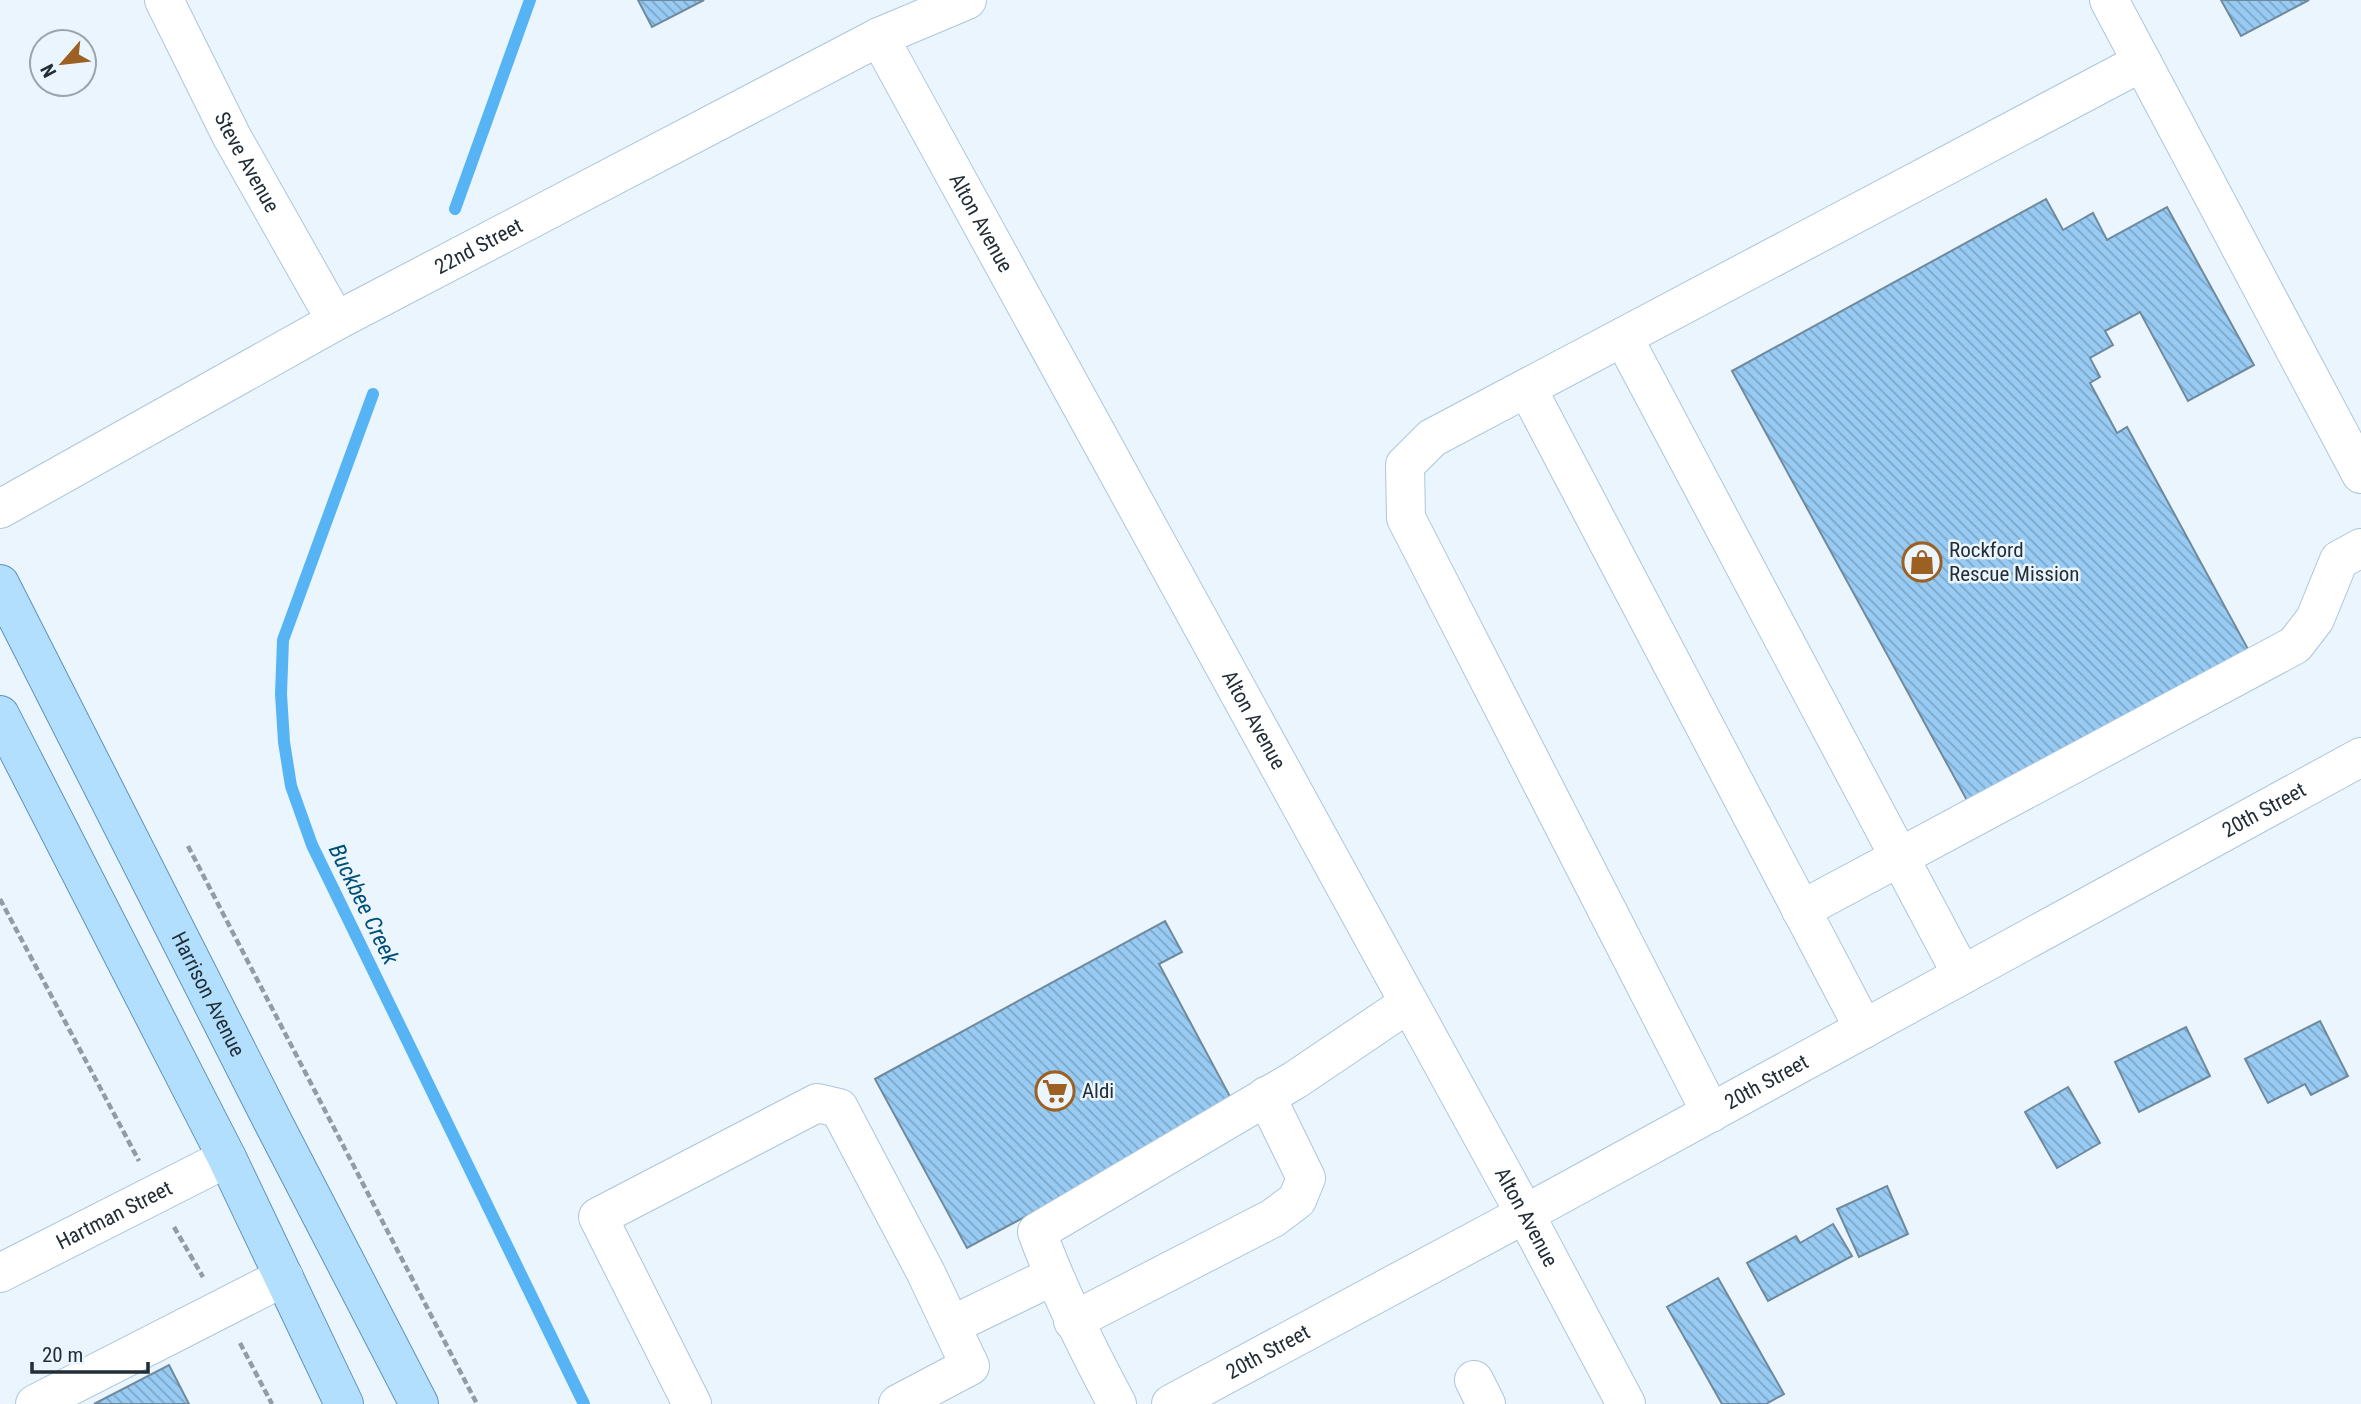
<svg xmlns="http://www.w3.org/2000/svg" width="2361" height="1404" viewBox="0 0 2361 1404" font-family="'Roboto Condensed',sans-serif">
<defs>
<pattern id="building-back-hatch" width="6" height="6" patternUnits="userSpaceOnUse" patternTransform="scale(1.75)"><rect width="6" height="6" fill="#98cbf3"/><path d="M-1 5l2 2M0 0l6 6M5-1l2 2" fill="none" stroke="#7ca5c6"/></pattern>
</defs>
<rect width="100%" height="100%" fill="#eaf5fe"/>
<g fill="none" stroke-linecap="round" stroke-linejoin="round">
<path stroke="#57b4f4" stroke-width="12" d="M455,209l75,-209
M373,394l-90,246 -2,54 3,48 7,44 21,59 272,559"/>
</g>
<path fill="url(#building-back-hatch)" stroke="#6f899d" stroke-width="2" d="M638,0h66l-52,27z
M2221,0h88l-68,36z
M2046,199l17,31 30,-17 14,27 60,-33 87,158 -66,36 -48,-89 -35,19 8,14 -23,13 10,19 -10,6 27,50 10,-6 122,224 -280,153 -237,-433z
M1165,921l17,31 -23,12 75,140 -267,144 -92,-169z
M2320,1021l28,55 -37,19 -6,-11 -37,19 -23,-44z
M2186,1027l24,49 -71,36 -24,-50z
M2068,1087l32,56 -43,25 -32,-56z
M1887,1186l21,48 -49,23 -22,-48z
M1833,1224l19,32 -84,45 -21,-38 49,-27 4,7z
M1718,1278l66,116 -18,10h-44l-55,-97z
M169,1365l20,39h-95z"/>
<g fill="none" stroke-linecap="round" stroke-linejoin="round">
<g stroke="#abc6dc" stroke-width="40">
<g id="minor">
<path id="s1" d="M164,0l68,137 104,184"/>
<path d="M2109,0l252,474"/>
<path id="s2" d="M879,37l646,1177 101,190"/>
<path d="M1623,337l339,638"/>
<path d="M1527,388l337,641"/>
<path id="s3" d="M0,509l336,-188 543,-284 88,-37"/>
<path d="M1801,910l494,-265 20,-26 24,-59 22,-12"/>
<path d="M1711,1113l-305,-595 -1,-53 27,-27 710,-376"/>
<path id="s4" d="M0,1273l227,-115"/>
<path d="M1073,1321l200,-103 24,-18 9,-22 -40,-82"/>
<path d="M952,1325l101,-49"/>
<path d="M1474,1380l12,24"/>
<path d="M35,1404l249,-127"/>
<path d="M692,1404l-94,-187 219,-114 22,5 87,165 44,93 -72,38"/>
<path d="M1117,1404c-30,-56 -58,-112 -80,-172l258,-152 114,-77"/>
<path id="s5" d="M1171,1404l354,-190 836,-457"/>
</g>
</g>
<g stroke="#6092b7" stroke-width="40">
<g id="major">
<path id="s6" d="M0,584l274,540 145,280"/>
<path d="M0,715l227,443 117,246"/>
</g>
</g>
<path stroke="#919ca4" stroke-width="4.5" stroke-dasharray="7 3.5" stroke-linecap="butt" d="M188,846l289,558
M0,899l139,262
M174,1227l29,50
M240,1343l32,61"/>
<use href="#minor" stroke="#fff" stroke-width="38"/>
<use href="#major" stroke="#b3dffe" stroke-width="38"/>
</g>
<defs>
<g id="shop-ring" transform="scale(2.0125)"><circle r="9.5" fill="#eaf5fe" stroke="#9d6023" stroke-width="1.5"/><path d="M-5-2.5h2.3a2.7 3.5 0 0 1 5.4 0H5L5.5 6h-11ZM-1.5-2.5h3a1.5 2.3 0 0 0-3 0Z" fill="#9d6023"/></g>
<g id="supermarket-ring" transform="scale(2.0125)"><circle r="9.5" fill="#eaf5fe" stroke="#9d6023" stroke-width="1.5"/><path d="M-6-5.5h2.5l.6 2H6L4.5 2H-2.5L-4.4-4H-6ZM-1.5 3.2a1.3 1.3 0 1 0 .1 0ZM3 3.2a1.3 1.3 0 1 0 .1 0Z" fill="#9d6023"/></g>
</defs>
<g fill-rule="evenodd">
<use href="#shop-ring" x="1922" y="562"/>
<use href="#supermarket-ring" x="1055" y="1091"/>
</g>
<g text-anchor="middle" stroke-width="5" stroke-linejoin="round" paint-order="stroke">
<g font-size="21" fill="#222d35" stroke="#eaf5fe">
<text dy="7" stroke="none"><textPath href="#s1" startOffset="182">Steve Avenue</textPath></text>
<text dy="7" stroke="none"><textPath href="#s2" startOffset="212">Alton Avenue</textPath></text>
<text dy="7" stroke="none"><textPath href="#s3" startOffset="546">22nd Street</textPath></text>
<text dy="7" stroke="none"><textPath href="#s2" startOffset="779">Alton Avenue</textPath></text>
<text dy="7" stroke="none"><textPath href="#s5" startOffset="1244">20th Street</textPath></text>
<text dy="7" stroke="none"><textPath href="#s6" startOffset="460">Harrison Avenue</textPath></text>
<text dy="7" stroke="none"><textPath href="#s5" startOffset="677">20th Street</textPath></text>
<text dy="7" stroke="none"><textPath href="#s4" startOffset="128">Hartman Street</textPath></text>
<text dy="7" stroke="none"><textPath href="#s2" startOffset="1346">Alton Avenue</textPath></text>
<text dy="7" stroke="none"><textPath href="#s5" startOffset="110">20th Street</textPath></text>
</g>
<g font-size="21" fill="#222d35" stroke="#eaf5fe" text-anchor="start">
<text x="1949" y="557">Rockford<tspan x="1949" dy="24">Rescue Mission</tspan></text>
<text x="1082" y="1098">Aldi</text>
</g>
<g font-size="23" font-style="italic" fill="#014e77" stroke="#eaf5fe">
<text transform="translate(364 904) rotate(64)" y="8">Buckbee Creek</text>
</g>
</g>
<g transform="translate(63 63) rotate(242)"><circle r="33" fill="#eaf5fe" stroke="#9aa5ae" stroke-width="2"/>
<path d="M0-5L12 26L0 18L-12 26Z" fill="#9d6023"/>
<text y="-10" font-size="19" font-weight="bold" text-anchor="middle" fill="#222d35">N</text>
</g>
<path d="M32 1362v10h116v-10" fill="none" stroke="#222d35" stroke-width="3.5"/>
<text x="42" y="1362" font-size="21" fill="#222d35" stroke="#eaf5fe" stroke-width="5" paint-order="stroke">20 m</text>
</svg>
